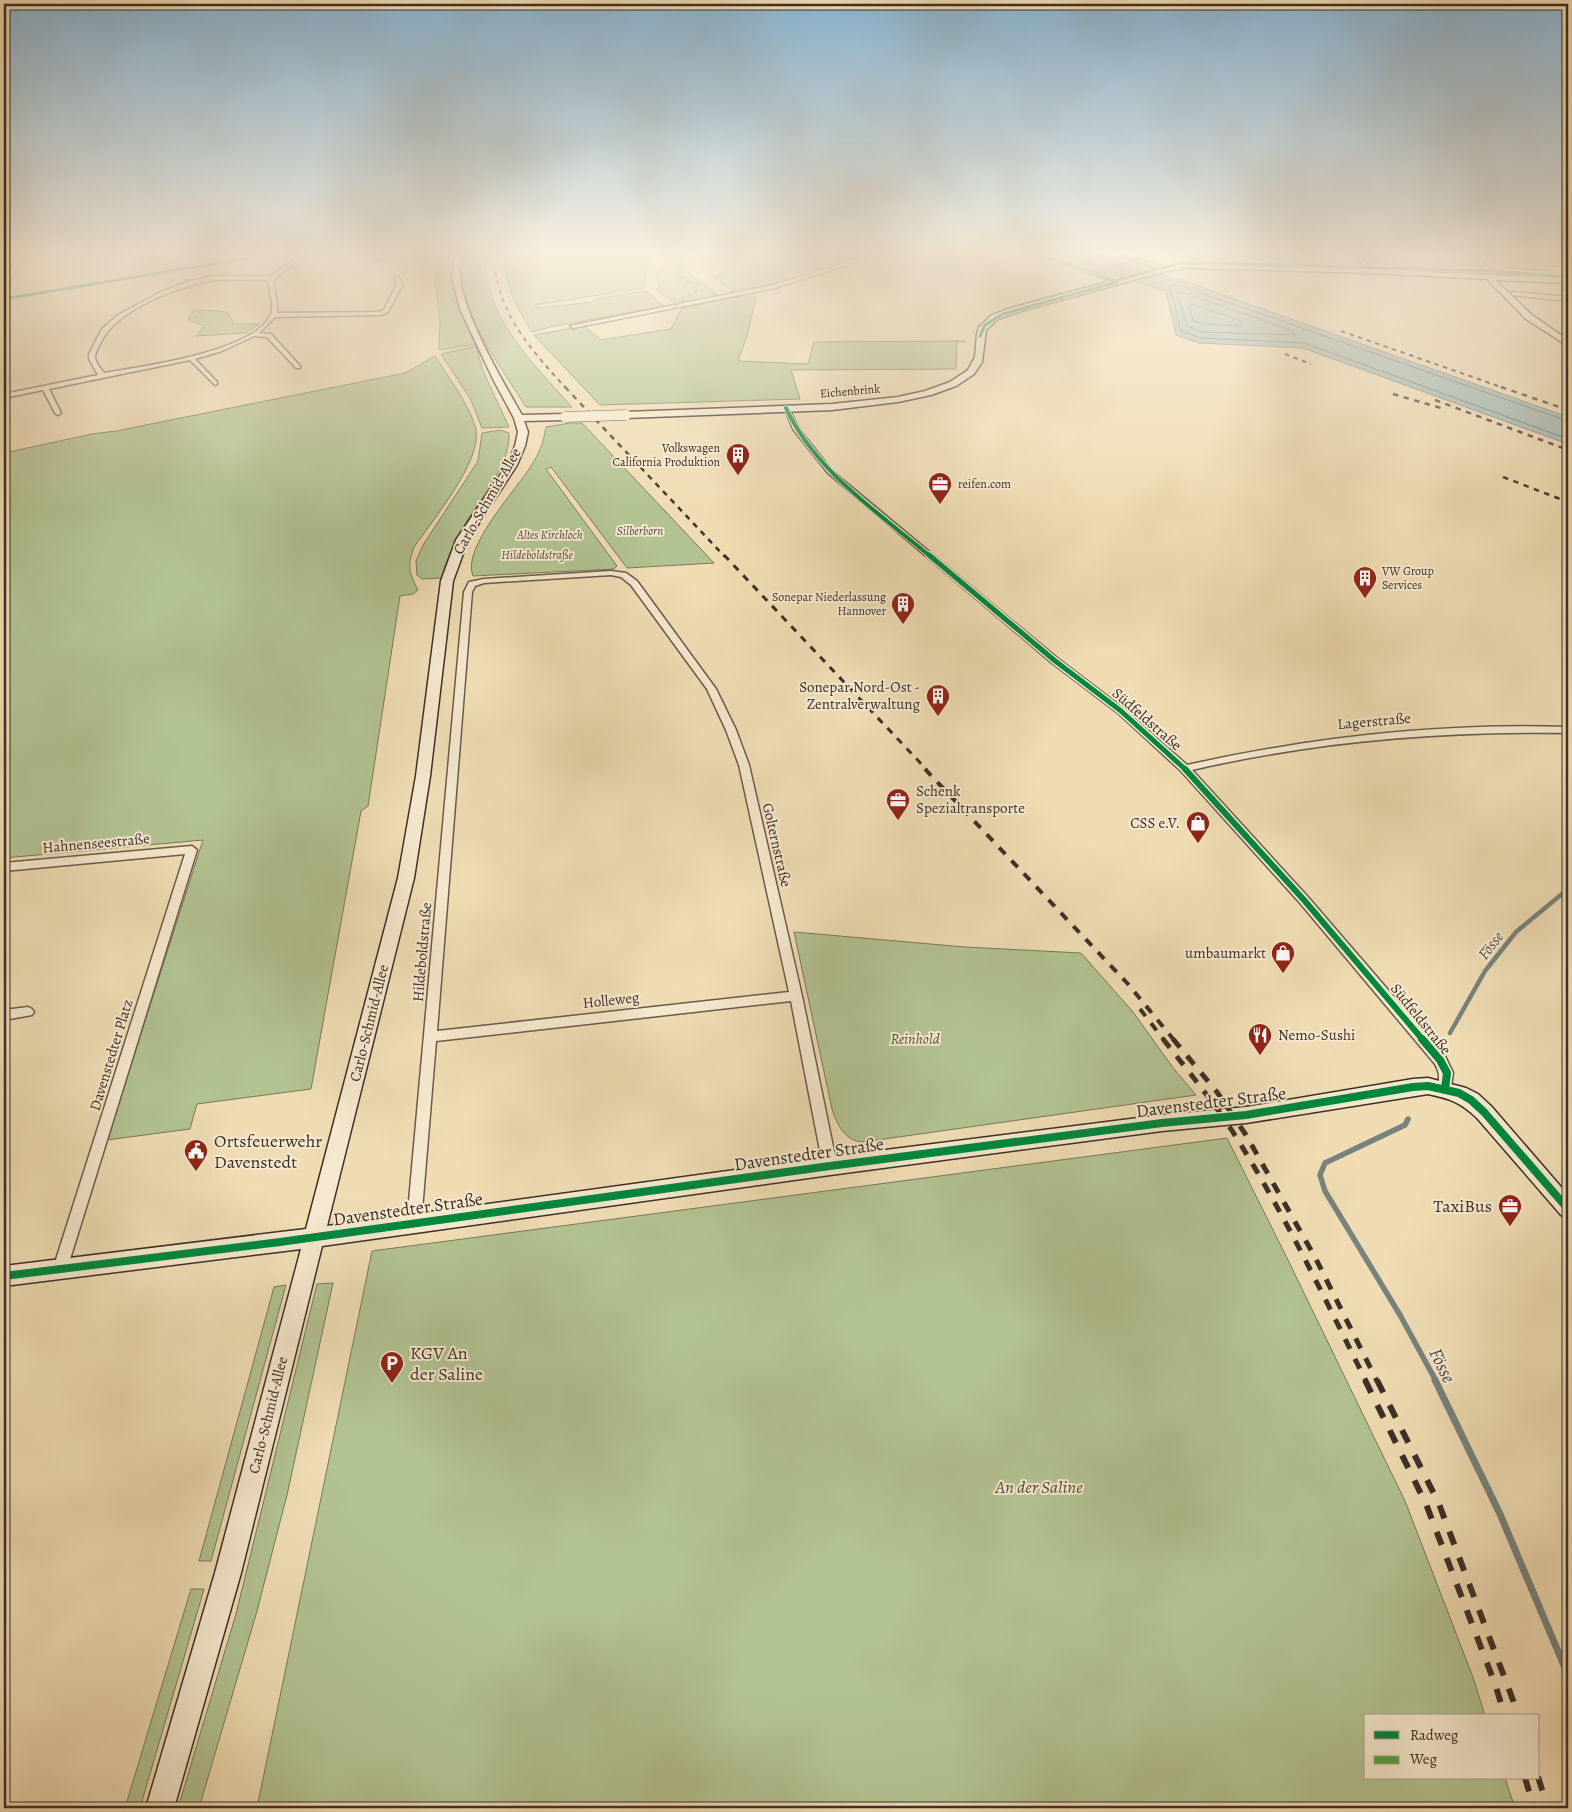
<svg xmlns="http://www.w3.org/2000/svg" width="1572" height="1812" viewBox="0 0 1572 1812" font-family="Alegreya,serif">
<rect width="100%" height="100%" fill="#efdcb3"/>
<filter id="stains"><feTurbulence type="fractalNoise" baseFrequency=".004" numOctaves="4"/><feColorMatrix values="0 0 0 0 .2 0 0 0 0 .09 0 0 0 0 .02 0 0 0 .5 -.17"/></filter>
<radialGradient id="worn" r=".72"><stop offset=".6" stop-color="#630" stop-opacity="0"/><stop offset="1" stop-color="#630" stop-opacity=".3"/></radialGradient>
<path fill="#b2c291" stroke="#78785c" d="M372,254h63l-2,9 -68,-4z
M438,254h17c-5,34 9,59 21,90l-37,6 1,-29 -5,-39z
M463,254h24c-9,57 50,114 85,153h-46c-23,-37 -61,-86 -65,-130 -1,-8 1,-16 2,-23z
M505,254h371l-86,27 -61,13 4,-3 -20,-14 8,-3 -10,-7h-30l38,29 -38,8 -6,-1 -19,-13 4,-3 -4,-14 15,-12 1,-4 -20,2 -7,13 -1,16 -109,17 3,3 54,-6 3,-3 51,-8 18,15 -114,21 -18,5c-15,-24 -29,-49 -27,-78z
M1041,254h21l57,21 2,2 -10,3z
M1500,256l68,6v5l-20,-1 2,5 -40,-3 1,-1z
M733,297h23l-9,39 -9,25 70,3 6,-22 151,-1v1h-8l-1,27 -165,1 9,29 -200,6 -66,-70 50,-9 17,14 70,-11 11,-21z
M194,310l28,1 6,2 6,11h26l-15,9 -49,3 8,-10 -16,-6z
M476,346l7,25 26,56 -27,1 -12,-30 -29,-44z
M435,356c12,19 37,53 41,74 6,31 -44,91 -62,117 -7,19 -5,26 4,43l-5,4 -13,2 -32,210 -7,5 -50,278 -114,15 -7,25 -83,11 96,-300 -199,18v-405l88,-19 24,-3 289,-58z
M570,423h12l132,140 -87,5 -76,-101 -5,2 71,97 -3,3 -141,7c-12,-28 44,-87 58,-110 8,-12 13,-25 15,-39z
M500,430l9,3c2,33 -33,71 -49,99 -8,14 -14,31 -19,46l-19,1 -5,-4 -1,-14 7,-16 55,-84 4,-28z
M794,932l171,15 116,6 52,59 41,57 22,26 -333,47c-18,-1 -26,-17 -31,-33z
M1227,1138l60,120 118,243 69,179 11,36h-119v62h139l10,30h-1258l115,-557z
M333,1283l-46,212 -30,116 -58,197h-21l58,-194 81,-330z
M286,1285l-75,276h-12l75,-274z
M191,1589h13l-64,219h-15z"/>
<path fill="#9db9b6" stroke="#77827d" d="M1062,254h36l45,15 8,1 24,10h6l387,137v27l-265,-96 -104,-5 -23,-8 -10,-44 -45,-14 -2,-2z"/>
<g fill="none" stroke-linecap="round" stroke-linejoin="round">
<path stroke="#6d746f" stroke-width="1" d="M1182,292l111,39 2,4 -93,-3 -15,-6 -9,-31z
M1192,304l49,17 2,3 -3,2 -37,-2 -10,-3 -4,-15z
M1568,421l-387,-135 -9,-1 -2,2 11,44 20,7 103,5 264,96"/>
<path stroke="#77827d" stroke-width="4.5" d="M1450,1033l35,-62 31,-39 52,-43"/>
<path stroke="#77827d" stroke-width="5.5" d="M1408,1119l-3,6 -80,38 -5,12 5,16 75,124 36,66"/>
<path stroke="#77827d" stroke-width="7" d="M1435,1380l65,134 68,161"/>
<g stroke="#6a5a4b" stroke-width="3">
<path id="street" d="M26,254h6l-7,3 -19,30 -2,1c0,-10 13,-32 22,-34z
M170,254h4l5,9h-4l-5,-6z
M302,254h5l-34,26 4,24v9l101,-1 6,-2 13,-26 -2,-6h4l4,6 -15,28 -7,3 -106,2 -16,16 12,1 29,32v2h-4l-29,-31 -13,-1 -32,15 -27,8 22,23v2l-2,1 -25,-25 -141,29 12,24 -3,2 -3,-2 -12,-23 -39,8v-4l94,-19 -9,-16v-5l13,-25 16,-14 43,-23 28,-11 26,-5h56zM215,280h53c0,10 7,23 3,34 -15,38 -131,53 -167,59 -3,-4 -9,-11 -9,-16 0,-5 4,-10 6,-15 16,-33 78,-56 114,-62z
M874,254h6l-105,34 -202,40 -3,-2 204,-41z
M1039,254h6l75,28 -5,1z
M1117,254h6l46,15 -5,1z
M1355,254h4l14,18h-4z
M1470,254h4l19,18v2h-4z
M1538,254l30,1v2l-28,-2z
M1513,292l55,5v4l-57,-6z
M784,407h4l11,22 33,42 225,187 67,51 63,56c126,-28 252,-42 381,-38v6c-129,-2 -251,8 -376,37l116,127 137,159 8,17 -3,20 -5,1 -5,-1c-4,-10 3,-15 -5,-29l-135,-161 -119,-132 -63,-58 -67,-51 -223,-189 -35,-44z
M611,571l15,2 11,8 79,108 20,41 13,35 53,231 35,170 -2,4 -5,2 -5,-2 -2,-4 -32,-165 -355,40 -15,182 -2,5 -5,1 -5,-1 -2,-5 57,-631 5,-10 15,-3zM611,575l10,2 10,8 76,104 19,41 13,35 50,227 -352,39 35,-439 3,-6 9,-3z
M192,846l5,4 -130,419 -2,5 -5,2 -5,-2 -2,-5 132,-415 -181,17v-8z
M28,1007l4,2 2,3 -2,3 -28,5v-10z"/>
</g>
<g stroke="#3d2f28" stroke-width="3">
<path id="secondary" d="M455,254h7c-1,7 -3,16 -2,23 4,39 42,103 62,138l43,-1 5,3 -5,3 -41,1 4,11 -3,14 -8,19 -49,75 -15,41 -23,195 -16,102 -87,348 503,-69 332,-42 84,-8 167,-28 15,-1 38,10 12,6 13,12 77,89v23l-7,-3 -84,-97c-17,-16 -26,-19 -49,-24l-182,29 -84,8 -332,44 -508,71 -81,327 -67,235h-28l69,-235 86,-324 -297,37v-20l302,-37 92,-351 18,-102 25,-195 15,-41 51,-75 8,-19 3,-14 -4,-14 -21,-39 -33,-70 -8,-32z
M1188,264l183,5 197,10v4l-73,-3 37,35 36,25v6l-42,-27 -39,-40 -116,-6 -183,-5 -22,3 -149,41 -19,7 -12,11 -4,32 -8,12 -18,12 -25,9 -33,7 -66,8 -206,8 -5,-3 5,-3 206,-8 66,-7 27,-6 25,-9 18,-12 7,-13 2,-23 2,-7 13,-12 19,-7 152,-41z"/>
</g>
<use href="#street" fill="#f5e8ce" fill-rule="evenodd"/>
<use href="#secondary" fill="#f5e8ce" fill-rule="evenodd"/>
<path stroke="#3d2f28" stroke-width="2" stroke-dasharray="4.5 4.5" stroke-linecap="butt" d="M494,254c1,56 36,95 72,134
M1341,331l163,57
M1285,354l26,10"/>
<path stroke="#3d2f28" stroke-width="2.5" stroke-dasharray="5.5 5.5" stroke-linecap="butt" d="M565,387l160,170
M1501,387l67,23
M1393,394l48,14
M1435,400l133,50
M1503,477l65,25"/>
<path stroke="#3d2f28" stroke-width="3" stroke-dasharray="7 7" stroke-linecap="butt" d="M724,555l203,215"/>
<path stroke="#3d2f28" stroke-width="4" stroke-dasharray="9 9" stroke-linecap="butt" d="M925,769l203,215 46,56
M1140,1009l24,31"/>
<path stroke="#3d2f28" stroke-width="5" stroke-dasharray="11 11" stroke-linecap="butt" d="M1163,1039c25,32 51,63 73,98 49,78 89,162 130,244
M1173,1039l44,53 29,43 70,124 61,122"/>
<path stroke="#3d2f28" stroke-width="6" stroke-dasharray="14 14" stroke-linecap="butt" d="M1365,1380l61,124 69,180 10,32
M1377,1380l62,124 80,212
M1538,1777l10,31
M1525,1778l9,30"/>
<g stroke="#3d2f28" stroke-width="11" stroke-linecap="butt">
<path id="secondary-bridge" d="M565,417l61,-2"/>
</g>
<use href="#secondary-bridge" stroke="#f5e8ce" stroke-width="10"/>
<path stroke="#54a442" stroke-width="2.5" stroke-dasharray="5 2.5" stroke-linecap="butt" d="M682,260l39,-2 21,-4
M675,306l23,-16 -16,-14 -3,-6 4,-16"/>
<g stroke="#f5e8ce" stroke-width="4.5">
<path id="cycleway-far4" d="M1041,254l72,27 65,-17 27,-1 285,8 78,6
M4,299l269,-45
M980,336l5,-11 18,-11 114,-32"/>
</g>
<g stroke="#f5e8ce" stroke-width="5.5">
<path id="cycleway-far3" d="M786,408c30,64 92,104 145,149"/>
</g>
<g stroke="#f5e8ce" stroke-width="8">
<path id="cycleway-far2" d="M929,555l125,105 67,51 65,59"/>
</g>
<g stroke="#f5e8ce" stroke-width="9">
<path id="cycleway-far1" d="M1185,769l119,131 119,140"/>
</g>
<g stroke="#f5e8ce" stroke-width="11">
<path id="cycleway" d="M1422,1039l18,21 7,13 -2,16
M4,1276l276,-34 550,-76 332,-43 84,-8 167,-28 15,-1 31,7 12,7 13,12 84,97"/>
</g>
<use href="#cycleway-far4" stroke="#00873e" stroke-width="3"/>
<use href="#cycleway-far3" stroke="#00873e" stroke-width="4"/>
<use href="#cycleway-far2" stroke="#00873e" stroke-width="5"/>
<use href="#cycleway-far1" stroke="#00873e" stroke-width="6"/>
<use href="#cycleway" stroke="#00873e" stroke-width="8"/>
</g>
<linearGradient id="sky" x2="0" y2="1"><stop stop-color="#8ab6d4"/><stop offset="0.5" stop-color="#f8efdd"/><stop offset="1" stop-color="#f8efdd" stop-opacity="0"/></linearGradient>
<rect width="1572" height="507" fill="url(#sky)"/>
<defs>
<g id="building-pin" transform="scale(1.25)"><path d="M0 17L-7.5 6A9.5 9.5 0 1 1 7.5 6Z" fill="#8f2418" stroke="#f5e8ce"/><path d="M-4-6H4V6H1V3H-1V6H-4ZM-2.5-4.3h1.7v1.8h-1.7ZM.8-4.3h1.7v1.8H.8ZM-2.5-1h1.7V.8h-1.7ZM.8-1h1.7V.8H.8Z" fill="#fff"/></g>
<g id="office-pin" transform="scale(1.25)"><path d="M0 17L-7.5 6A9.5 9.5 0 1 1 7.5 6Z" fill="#8f2418" stroke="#f5e8ce"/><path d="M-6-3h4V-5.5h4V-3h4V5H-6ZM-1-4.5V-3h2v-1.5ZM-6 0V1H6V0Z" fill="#fff"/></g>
<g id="shop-pin" transform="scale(1.25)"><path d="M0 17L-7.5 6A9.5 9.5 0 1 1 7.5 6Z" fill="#8f2418" stroke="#f5e8ce"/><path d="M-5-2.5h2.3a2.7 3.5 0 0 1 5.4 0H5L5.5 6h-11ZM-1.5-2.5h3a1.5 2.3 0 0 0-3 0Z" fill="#fff"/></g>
<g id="restaurant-pin" transform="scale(1.25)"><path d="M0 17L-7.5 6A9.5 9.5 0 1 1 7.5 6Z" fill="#8f2418" stroke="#f5e8ce"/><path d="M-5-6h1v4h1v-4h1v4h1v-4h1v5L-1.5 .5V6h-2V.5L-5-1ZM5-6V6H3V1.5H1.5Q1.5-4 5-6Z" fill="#fff"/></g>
<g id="civic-pin" transform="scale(1.25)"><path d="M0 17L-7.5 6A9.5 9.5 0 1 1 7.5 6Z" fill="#8f2418" stroke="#f5e8ce"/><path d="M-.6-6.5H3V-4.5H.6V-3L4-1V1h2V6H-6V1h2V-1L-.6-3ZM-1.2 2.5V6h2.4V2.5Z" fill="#fff"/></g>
<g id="parking-pin" transform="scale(1.25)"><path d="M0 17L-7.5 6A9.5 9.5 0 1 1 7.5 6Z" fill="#8f2418" stroke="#f5e8ce"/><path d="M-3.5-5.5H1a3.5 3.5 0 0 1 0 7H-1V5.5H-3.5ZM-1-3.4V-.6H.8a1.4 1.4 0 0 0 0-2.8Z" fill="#fff"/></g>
</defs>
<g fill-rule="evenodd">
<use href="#building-pin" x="738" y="455"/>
<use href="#office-pin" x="940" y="484"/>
<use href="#building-pin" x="1365" y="578"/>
<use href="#building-pin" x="903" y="604"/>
<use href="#building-pin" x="938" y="696"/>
<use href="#office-pin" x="898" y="800"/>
<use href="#shop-pin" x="1198" y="823"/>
<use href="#shop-pin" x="1283" y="953"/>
<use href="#restaurant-pin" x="1260" y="1035"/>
<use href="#civic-pin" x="196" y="1151"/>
<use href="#office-pin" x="1510" y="1206"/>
<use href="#parking-pin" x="392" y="1363"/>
</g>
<g text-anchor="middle" stroke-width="4" stroke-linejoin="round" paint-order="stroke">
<g font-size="12" fill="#3d2f28" stroke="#f5e8ce">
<text transform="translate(850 391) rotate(-5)" y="4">Eichenbrink</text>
</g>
<g font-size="12" fill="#3d2f28" stroke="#f5e8ce" text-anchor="end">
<text x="720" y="452">Volkswagen<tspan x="720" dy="14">California Produktion</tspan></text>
<text x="958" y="488" text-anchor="start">reifen.com</text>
<text x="1382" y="575" text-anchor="start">VW Group<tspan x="1382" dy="14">Services</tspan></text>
<text x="886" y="601">Sonepar Niederlassung<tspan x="886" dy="14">Hannover</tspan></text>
</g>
<g font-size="12" font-style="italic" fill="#544c3d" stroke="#f5e8ce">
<text x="640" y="535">Silberborn</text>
<text x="550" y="539">Altes Kirchloch</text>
<text x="537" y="559">Hildeboldstraße</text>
</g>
<g font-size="15" fill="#3d2f28" stroke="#f5e8ce">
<text transform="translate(487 501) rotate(-60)" y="5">Carlo-Schmid-Allee</text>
<text transform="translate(1147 719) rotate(41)" y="5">Südfeldstraße</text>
<text transform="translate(1374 721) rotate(-5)" y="5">Lagerstraße</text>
<text transform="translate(96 843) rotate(-5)" y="5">Hahnenseestraße</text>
<text transform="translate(777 845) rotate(77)" y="5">Golternstraße</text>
<text transform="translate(422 952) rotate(-85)" y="5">Hildeboldstraße</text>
<text transform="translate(611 1000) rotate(-6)" y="5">Holleweg</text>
<text transform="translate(1421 1019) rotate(51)" y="5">Südfeldstraße</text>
<text transform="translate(369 1023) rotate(-76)" y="5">Carlo-Schmid-Allee</text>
<text transform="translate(111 1055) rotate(-73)" y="5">Davenstedter Platz</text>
<text transform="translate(268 1415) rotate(-76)" y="5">Carlo-Schmid-Allee</text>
</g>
<g font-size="15" fill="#3d2f28" stroke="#f5e8ce" text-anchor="end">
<text x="920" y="692">Sonepar Nord-Ost -<tspan x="920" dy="17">Zentralverwaltung</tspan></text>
<text x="916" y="796" text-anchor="start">Schenk<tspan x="916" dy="17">Spezialtransporte</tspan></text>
<text x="1180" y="828">CSS e.V.</text>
<text x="1266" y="958">umbaumarkt</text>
<text x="1278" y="1040" text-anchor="start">Nemo-Sushi</text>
</g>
<g font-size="15" font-style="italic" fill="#544c3d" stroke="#f5e8ce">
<text x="915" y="1044">Reinhold</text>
</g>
<g font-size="16" font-style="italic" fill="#504b44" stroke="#f5e8ce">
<text transform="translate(1490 945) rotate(-52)" y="6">Fösse</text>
</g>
<g font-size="18" fill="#3d2f28" stroke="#f5e8ce">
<text transform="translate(1211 1102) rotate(-7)" y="6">Davenstedter Straße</text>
<text transform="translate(809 1154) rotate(-8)" y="6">Davenstedter Straße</text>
<text transform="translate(408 1209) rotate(-8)" y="6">Davenstedter Straße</text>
</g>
<g font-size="18" fill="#3d2f28" stroke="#f5e8ce" text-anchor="start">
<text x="214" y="1147">Ortsfeuerwehr<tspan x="214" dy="21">Davenstedt</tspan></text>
<text x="1492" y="1212" text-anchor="end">TaxiBus</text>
<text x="410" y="1359">KGV An<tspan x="410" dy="21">der Saline</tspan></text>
</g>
<g font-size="18" font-style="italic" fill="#544c3d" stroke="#f5e8ce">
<text x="1039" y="1493">An der Saline</text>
</g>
<g font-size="19" font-style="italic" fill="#504b44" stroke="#f5e8ce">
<text transform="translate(1443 1365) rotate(64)" y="7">Fösse</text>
</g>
</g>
<rect width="1572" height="1812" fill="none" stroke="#efdcb3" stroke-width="20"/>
<rect x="5" y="5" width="1562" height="1802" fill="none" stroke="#3d2f28" stroke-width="2.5"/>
<rect x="10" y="10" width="1552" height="1792" fill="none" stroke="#3d2f28"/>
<rect x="1364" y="1714" width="175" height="65" fill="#f5e8ce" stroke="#ab9e8c"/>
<rect x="1374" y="1731" width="25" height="8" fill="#00873e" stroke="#ab9e8c"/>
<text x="1410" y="1740" font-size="15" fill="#3d2f28">Radweg</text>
<rect x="1374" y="1756" width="25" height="8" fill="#54a442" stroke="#ab9e8c"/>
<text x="1410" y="1764" font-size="15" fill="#3d2f28">Weg</text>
<rect width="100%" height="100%" filter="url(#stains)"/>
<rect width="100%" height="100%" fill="url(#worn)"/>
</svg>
